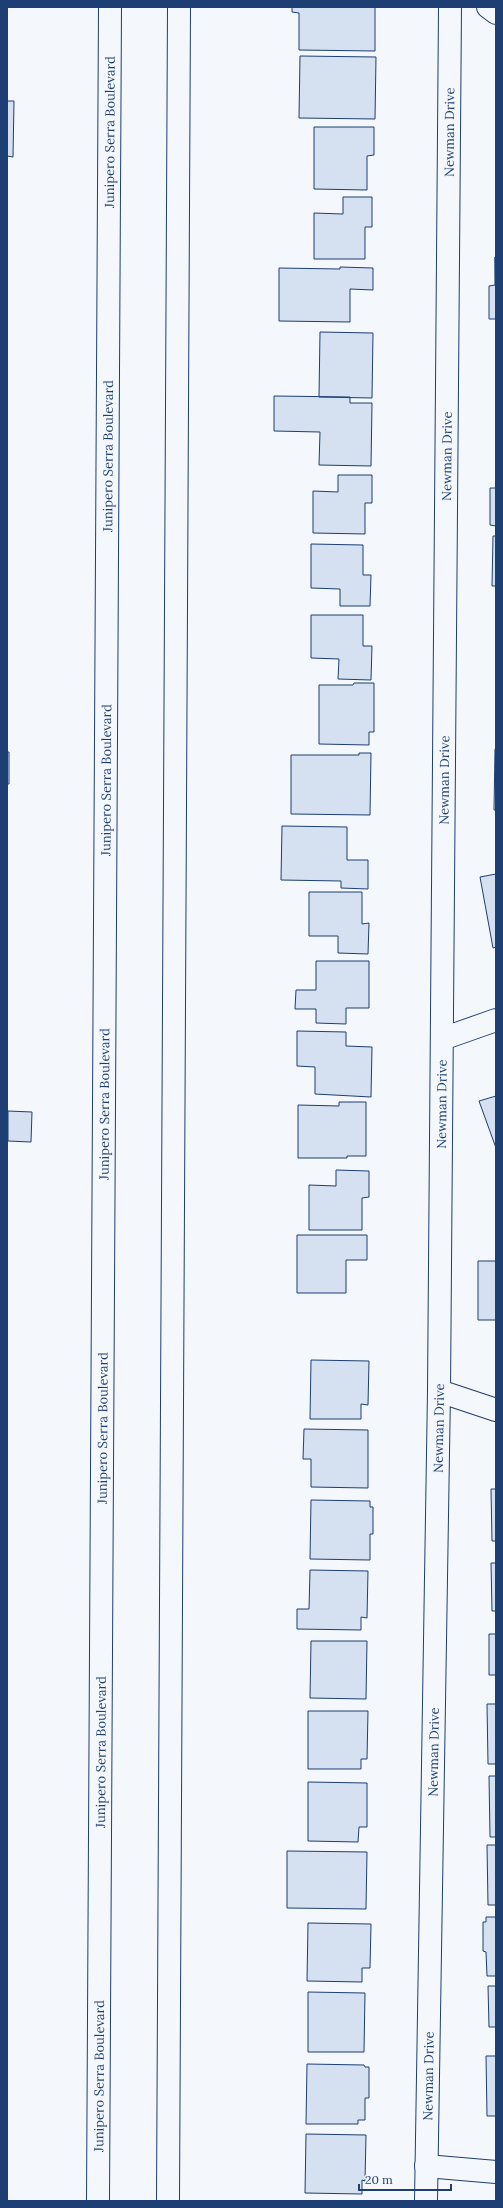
<svg xmlns="http://www.w3.org/2000/svg" width="503" height="2208" viewBox="0 0 503 2208" font-family="Lora,serif">
<rect width="100%" height="100%" fill="#f4f7fb"/>
<path fill="#d5e0f0" stroke="#1d3f73" d="M292,7h83v44l-76,-1v-37l-7,-1z
M300,56l76,1 -1,62 -76,-1z
M7,101h7l-1,56 -6,-1z
M314,127h60v28l-7,1v34l-53,-1z
M343,197h29v30h-7v32h-51v-46l29,1z
M495,257l1,62h-7v-33l6,-1z
M340,267l33,1v22l-23,-1v33l-71,-1v-53l61,1z
M320,332l53,1 -1,65 -53,-1z
M274,396l76,1v6h22l-1,63 -52,-1 1,-33 -46,-1z
M338,475h34v28h-7v31l-52,-1v-42l25,1z
M490,488h6v44v-6l-6,-1z
M493,536h3v50h-4z
M311,544l52,1v30h8l-1,31h-30v-17l-29,-1z
M311,615h52v31h9l-1,34 -33,-1 1,-20 -28,-1z
M354,683h20v49h-5v13l-50,-1v-59h34z
M495,749h1v61h-2z
M7,752h2v32h-2z
M359,753h12l-1,62 -79,-1v-59h68z
M282,826l65,1v33h21v29l-27,-1v-7l-60,-1z
M496,874v73l-3,1 -13,-71z
M309,892h53v32l7,-1 -1,31 -30,-1v-17h-29z
M316,961h53v47h-23v16l-30,-1v-14h-21l1,-19h20z
M297,1031l49,1v14l26,1 -1,50 -56,-3v-27l-18,-1z
M496,1096v52l-17,-47z
M339,1102h27v54h-19v2h-49v-53l41,1z
M8,1111l24,1 -1,30 -23,-1z
M336,1170l33,1v26l-7,1v32h-53v-45l27,1z
M297,1235h70v25h-21v33h-49z
M478,1261h18v59h-18z
M311,1360l58,1 -1,44 -7,-1v15h-51z
M304,1429l64,1v58l-57,-1v-28h-8z
M491,1489h5v52h-4z
M311,1500l59,1v6h3v27h-3v26l-60,-1z
M491,1563h5v48h-4z
M310,1570l58,1 -1,47 -6,-1v13l-64,-1v-20h12z
M489,1634h7v41h-7z
M311,1641h56l-1,58 -56,-1z
M487,1704h9v60h-8z
M308,1711h60l-1,48h-6v10h-53z
M489,1776h7v61h-6z
M308,1782l59,1v44h-8l-1,15 -50,-1z
M487,1845h9v60h-8z
M287,1851l80,1 -1,57 -79,-1z
M486,1917h10v59h-9l-1,-24 -3,-1v-29h3z
M308,1923l63,1 -1,44h-8v14l-55,-1z
M488,1986h8v58v-17h-7z
M308,1992l57,1 -1,59h-56z
M486,2056h10v60h-9z
M307,2064l57,1 1,2h4v31h-4v22h-7v4h-52z
M306,2134l60,1 -1,46 -3,-1v14l-57,-1z"/>
<g fill="none" stroke-linecap="round" stroke-linejoin="round">
<g stroke="#1d3f73" stroke-width="24">
<g id="minor">
<path d="M488,7l8,6"/>
<path d="M442,1039l54,-19"/>
<path d="M439,1391l57,19"/>
<path d="M426,2166l70,6"/>
<path id="s1" d="M426,2201l13,-810 11,-1384"/>
</g>
</g>
<g stroke="#1d3f73" stroke-width="24">
<g id="secondary">
<path id="s2" d="M98,2201l12,-2194"/>
<path d="M168,2201l11,-2194"/>
</g>
</g>
<use href="#minor" stroke="#f4f7fb" stroke-width="22"/>
<use href="#secondary" stroke="#f4f7fb" stroke-width="22"/>
</g>
<g text-anchor="middle" stroke-width="3" stroke-linejoin="round" paint-order="stroke">
<g font-size="13" fill="#1d3f73" stroke="#f4f7fb">
<text dy="5" stroke="none"><textPath href="#s2" startOffset="2069">Junipero Serra Boulevard</textPath></text>
<text dy="5" stroke="none"><textPath href="#s1" startOffset="2069">Newman Drive</textPath></text>
<text dy="5" stroke="none"><textPath href="#s2" startOffset="1745">Junipero Serra Boulevard</textPath></text>
<text dy="5" stroke="none"><textPath href="#s1" startOffset="1745">Newman Drive</textPath></text>
<text dy="5" stroke="none"><textPath href="#s2" startOffset="1421">Junipero Serra Boulevard</textPath></text>
<text dy="5" stroke="none"><textPath href="#s1" startOffset="1421">Newman Drive</textPath></text>
<text dy="5" stroke="none"><textPath href="#s2" startOffset="1097">Junipero Serra Boulevard</textPath></text>
<text dy="5" stroke="none"><textPath href="#s1" startOffset="1097">Newman Drive</textPath></text>
<text dy="5" stroke="none"><textPath href="#s2" startOffset="773">Junipero Serra Boulevard</textPath></text>
<text dy="5" stroke="none"><textPath href="#s1" startOffset="773">Newman Drive</textPath></text>
<text dy="5" stroke="none"><textPath href="#s2" startOffset="449">Junipero Serra Boulevard</textPath></text>
<text dy="5" stroke="none"><textPath href="#s1" startOffset="449">Newman Drive</textPath></text>
<text dy="5" stroke="none"><textPath href="#s2" startOffset="125">Junipero Serra Boulevard</textPath></text>
<text dy="5" stroke="none"><textPath href="#s1" startOffset="125">Newman Drive</textPath></text>
</g>
</g>
<rect width="503" height="2208" fill="none" stroke="#1d3f73" stroke-width="16"/>
<path d="M359 2184v6h92v-6" fill="none" stroke="#1d3f73" stroke-width="2"/>
<text x="365" y="2184" font-size="12" fill="#1d3f73" stroke="#f4f7fb" stroke-width="3" paint-order="stroke">20 m</text>
</svg>
